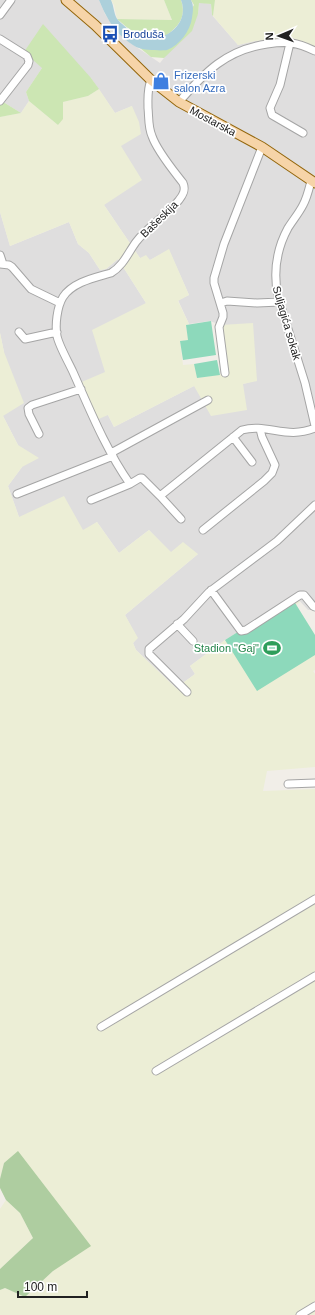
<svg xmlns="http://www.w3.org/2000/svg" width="315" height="1315" viewBox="0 0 315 1315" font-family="Helvetica,sans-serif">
<rect width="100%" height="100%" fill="#f1eee8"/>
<path fill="#dfdede" d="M0,0h99l6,14 9,14 12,12 34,23 38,-49 1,-12 12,2 1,11 26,30 17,-4 38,-3 22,12v560h-7l-12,-13 -71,43 -35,26 5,8 -19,14 -40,-38 -3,-7 4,-5 -12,-23 73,-61 -27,-1 -22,-23 -30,23 -22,-31 -13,9 -65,-14 -11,-31 14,-19 -4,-22 -15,-29 1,-64 -4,-19v-121l10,34 59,-24 9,22 11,9 11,17 6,-1 12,-10 28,44 -41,70 3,42 6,12 80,-41 49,-2 14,-4 -36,-55 -11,-4 -21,3 -11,-24 11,-5 -20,-45 -19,10 -10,-2 -36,-53 28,-99 -17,7 -24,-35 -49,-10 -16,24 3,9 -8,12 -21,-13z"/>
<path fill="#eceed6" d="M111,0h53l8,20 -55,-1 -3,-14z
M215,0h100v50l-22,-12 -38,3 -17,4 -25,-29z
M99,89l16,24 17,-7 7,16 2,12 -20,12 21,34 -38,25 36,53 6,-3 4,5 19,-11 20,46 -11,6 11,23 -3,1 2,15 -8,1 3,24 11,-1 3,14 31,-5 -7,-48 32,-2 4,58 -14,3 4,26 -36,6 -17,-30 -80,41 -6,-12 -14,6 -17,-37 28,-12 -13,-42 54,-27 -28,-44 -12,10 -6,1 -11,-17 -11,-9 -9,-22 -59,24 -10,-34v-95l21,-4 8,-12 29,24 5,-7v-16l25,-6z
M0,333l4,19 20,51 -21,13 15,29 21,13 -17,9 -14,19 11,31 45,-21 19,34 14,-8 22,31 30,-23 22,22 12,-10 15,12 -73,61 13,23 -5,5 3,7 40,38 19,-14 -5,-8 35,-26 67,-42 4,-1 4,5 -4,3 19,30v35l-2,1 2,3v93l-48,4 -4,20 52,-2v526h-315v-25l5,-2 20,9 28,-26 -49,-108 -4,16z
M6,1200l14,13 13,25 -33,31v-60z"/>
<path fill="#cce6b3" d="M164,0h17c6,18 -3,27 -17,37 -26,1 -28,-2 -47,-18l55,1z
M191,0h24l-2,16 -1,-1 -1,-11 -12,-1 -1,11 -6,17 -28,27 -13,-1 -11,-9 25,2 29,-45z
M43,24l48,54 8,11 -11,7 -25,6v17l-5,6 -29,-24 -3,-9 16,-24 -18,-16z
M0,100l21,13 -21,4z"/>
<path fill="#aecda0" d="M18,1151l73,95 -38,25 -28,26 -20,-9 -5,2v-21l33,-31 -13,-25 -14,-13 -6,-12v-9l4,-16z"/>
<path fill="#8dd9bb" d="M211,321l5,34 -33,5 -3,-19 8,-1 -2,-15z
M217,360l3,15 -23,3 -3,-14z
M292,598l23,37v20l-58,36 -32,-51z"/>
<path fill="#acd0db" d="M99,0h12c3,6 3,16 7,20 7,7 16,15 26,17 22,6 46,-14 37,-37h10c3,6 2,11 1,18 -2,13 -12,27 -25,32 -4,1 -24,0 -28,-2 -4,-1 -9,-5 -13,-8 -13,-10 -21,-25 -27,-40z"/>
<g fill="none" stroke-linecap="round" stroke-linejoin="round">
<g stroke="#a5a5a5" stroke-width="9">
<path id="minor" d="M0,15l11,-15
M0,39l27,17 2,5 -1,4 -28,36
M290,43l-10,42 -10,23 2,7 31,18
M151,80c-4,10 -3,18 -3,28 1,9 0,19 4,28 5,15 21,34 31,47 3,7 0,12 -4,17 -12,16 -31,26 -43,42 -8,11 -13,24 -25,31 -17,5 -38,9 -48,24 -6,10 -8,28 -6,39 2,10 12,27 16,36 17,38 33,78 57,112l10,-6h2l18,18 82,-66c25,-7 45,10 73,-2
M179,102c26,-30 47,-52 88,-58 21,-3 29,-2 48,7
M311,181c-2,8 -4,17 -8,24 -4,8 -10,15 -15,23 -12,22 -15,44 -10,69l27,86 10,43
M0,255l3,9
M0,264l9,1 3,2 19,22 29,14
M221,303l6,-2 30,2 23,-1
M19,332l6,7 32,-7
M225,373l-6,-46 4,-10v-4l-9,-30v-5l10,-34 38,-97
M39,434l-10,-20 -1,-6 4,-3 49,-16
M233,437l19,25
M111,453l97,-53
M17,494l96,-38
M160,496l21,23
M91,500l39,-16
M203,530l61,-49 8,-8 3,-8 -13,-28 -2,-8
M211,590l30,41 5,-1 54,-35h4l9,11 2,1
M177,624l16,17
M187,692l-38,-38v-5l35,-30 25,-27 68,-51 38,-36
M288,784l27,-1
M101,1027l214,-128
M156,1071l159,-95
M300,1315l15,-9"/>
</g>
<g stroke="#93660b" stroke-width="11">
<path id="major" d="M66,0l29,25 56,55 28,22 83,45 53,36"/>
</g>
<use href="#minor" stroke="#fff" stroke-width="7"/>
<use href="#major" stroke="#f6d4a8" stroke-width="9"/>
</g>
<defs>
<g id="bus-bare" transform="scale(1.38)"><path d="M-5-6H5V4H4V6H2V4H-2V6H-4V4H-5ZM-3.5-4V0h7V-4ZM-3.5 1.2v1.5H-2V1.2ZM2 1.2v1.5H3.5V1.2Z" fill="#1a4fb4" stroke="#fff" stroke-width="2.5" paint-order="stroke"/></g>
<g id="shop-bare" transform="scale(1.38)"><path d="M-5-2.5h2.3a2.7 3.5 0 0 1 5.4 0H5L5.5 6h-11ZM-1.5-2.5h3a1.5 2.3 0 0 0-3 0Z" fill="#3f7fe0" stroke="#fff" stroke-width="2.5" paint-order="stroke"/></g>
<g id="stadium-bare" transform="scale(1.38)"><path d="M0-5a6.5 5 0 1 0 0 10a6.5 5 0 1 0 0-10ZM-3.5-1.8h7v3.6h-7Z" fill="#2e9e5b" stroke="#fff" stroke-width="2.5" paint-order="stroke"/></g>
</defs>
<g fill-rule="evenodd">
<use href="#bus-bare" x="110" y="34"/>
<use href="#shop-bare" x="161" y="81"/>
<use href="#stadium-bare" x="272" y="648"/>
</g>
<g text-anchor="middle" stroke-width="3.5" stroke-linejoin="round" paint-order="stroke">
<g font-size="11" fill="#164399" stroke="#fff" text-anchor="start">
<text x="123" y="38">Broduša</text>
</g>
<g font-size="11" fill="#366cbe" stroke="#fff" text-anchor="start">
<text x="174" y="79">Frizerski<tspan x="174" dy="13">salon Azra</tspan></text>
</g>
<g font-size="11" fill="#212121" stroke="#fff">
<text transform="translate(213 121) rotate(28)" y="4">Mostarska</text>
<text transform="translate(159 219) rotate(-44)" y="4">Bašeskija</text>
<text transform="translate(287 323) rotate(74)" y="4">Suljagića sokak</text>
</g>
<g font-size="11" fill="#27864d" stroke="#fff" text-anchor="end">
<text x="259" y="652">Stadion "Gaj"</text>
</g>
</g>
<g transform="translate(279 36) rotate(268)" stroke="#ffffff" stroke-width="3" paint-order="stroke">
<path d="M0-3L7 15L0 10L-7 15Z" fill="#212121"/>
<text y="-6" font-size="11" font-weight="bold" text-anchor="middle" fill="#212121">N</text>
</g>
<path d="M18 1291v6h69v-6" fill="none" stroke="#212121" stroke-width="2"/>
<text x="24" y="1291" font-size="12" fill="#212121" stroke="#ffffff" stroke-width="3" paint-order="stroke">100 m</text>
</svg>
